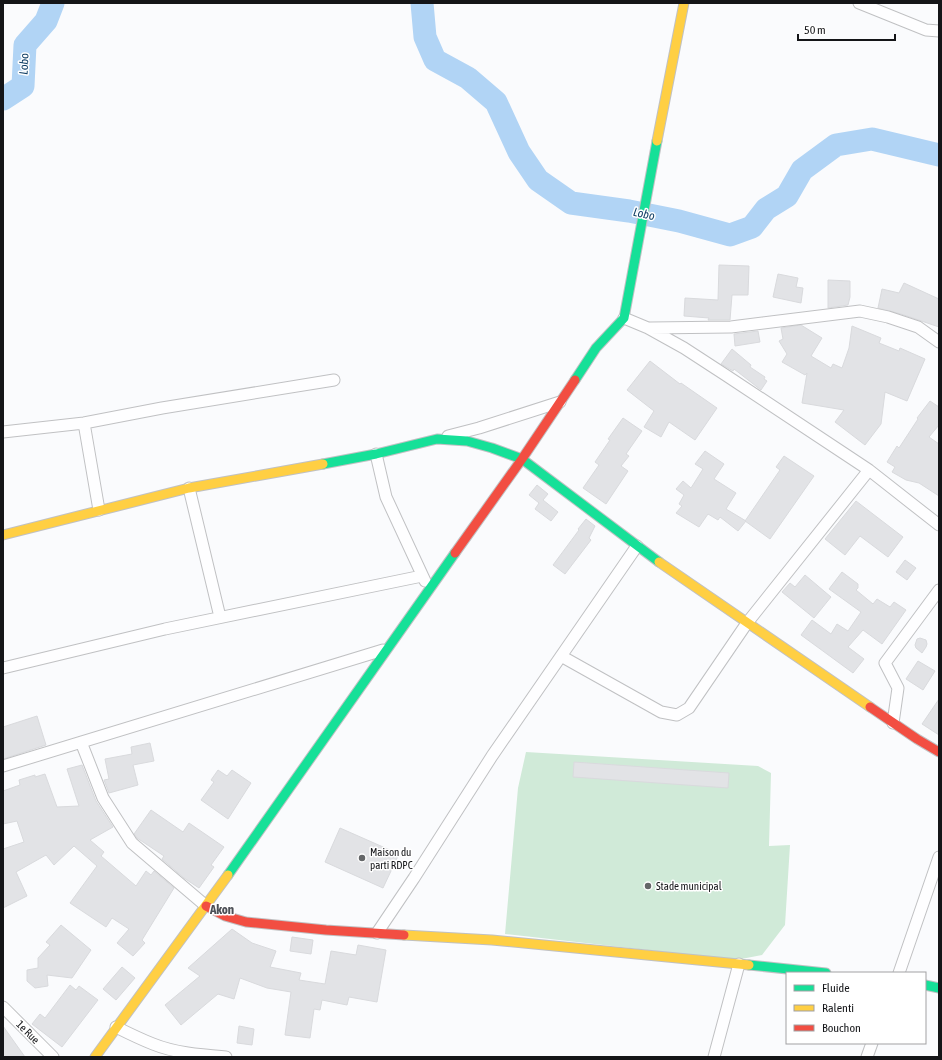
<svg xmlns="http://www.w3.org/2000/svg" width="942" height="1060" viewBox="0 0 942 1060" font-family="'Asap Condensed',sans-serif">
<rect width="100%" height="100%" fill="#fafbfd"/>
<path fill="#d0ead8" d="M526,752l232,14 13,7 -2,73 21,-1 -5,80 -23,30 -26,5 -231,-26 13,-146z"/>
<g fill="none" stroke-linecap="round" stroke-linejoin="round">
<path stroke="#b1d4f5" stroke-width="23" d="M422,3l3,34 10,23 33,18 28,24 23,50 19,28 33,23 58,8 50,10 51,14 22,-8 14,-18 21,-13 15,-26 34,-25 36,-6 67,16
M3,99l20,-13 2,-41 21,-24 7,-18"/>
</g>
<path fill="#e2e3e6" stroke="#d9dadd" d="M719,265l30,1 -1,29h-16l-2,25h-22l1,-2 -25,-2 1,-18 33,2z
M778,274l20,4 -2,9 7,1 -2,15 -28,-6z
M828,280l22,1v16l-2,8 -20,3z
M904,283l35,16v28l-38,-13 -23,-6 4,-19 17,4z
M801,325l21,13 -11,18 20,12 2,-4 9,4 7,-20 3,-22 29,12 -2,5 20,8 1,-3 25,11 -18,42 -22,-9 -4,32 -16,21 -30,-23 9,-12 -42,-7 5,-30 -2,2 -23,-13 5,-8 -8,-13 4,-2 -2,-11z
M758,331l2,11 -25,4 -1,-12z
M732,349l19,16 -1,2 15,10 -1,2 3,2 -6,9 -27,-21 -1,2 -12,-7z
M650,361l30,23 1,-1 36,25 -22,32 -26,-18 -8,15 -17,-10 10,-16 -27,-21z
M930,401l9,6v18l-10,12 10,7v52l-20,-13 -13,-3 -14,-8 3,-5 -8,-5 10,-16 2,2 19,-29 -1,-1z
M623,418l19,13 -16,23 3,2 -8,10 7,5 -22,33 -23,-16 16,-23 -4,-3 15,-22 -2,-1z
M705,451l19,13 -10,15 22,14 -10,16 20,12 -8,10 -18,-14 -2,3 -10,-6 -9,13 -23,-14 6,-7 -3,-2 5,-9 -8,-6 7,-8 8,7 12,-19 -8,-5z
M784,456l30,20 -44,63 -25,-18 35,-51 -4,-3z
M537,485l11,9 -5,6 15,12 -7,9 -16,-12 4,-6 -10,-8z
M856,501l47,36 -15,20 -28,-21 -15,19 -20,-16z
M586,519l9,7 -6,12 2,2 -26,34 -12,-9 26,-35 -1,-1z
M905,560l11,8 -9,12 -11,-8z
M842,572l16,12v4l-2,2 17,14 4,-5 13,8 4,-5 12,8 -24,34 -19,-14 -15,17 16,12 -11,14 -52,-38 11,-15 19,14 6,-10 11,7 13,-19 -32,-23z
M805,575l26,22 -17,21 -32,-26 8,-9 5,4z
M920,638l6,2 1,4 -1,3 -4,6 -6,-5 -1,-3 2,-6z
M918,661l17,10 -12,19 -17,-11z
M939,699v36l-17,-11z
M37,716l9,29 -43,14v-32z
M150,743l4,18 -21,4 5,20 -29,8 -5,-13 5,-1 -4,-20 27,-5 -1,-7z
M574,762l155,11 -1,15 -155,-11z
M82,765l14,36 17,26 -23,13 14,12 -3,4 35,30 10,-15 5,4 3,-4 20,17 -32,52 3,3 -12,13 -16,-13 12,-14 -17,-11 -6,9 -36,-24 27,-37 -23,-20 -20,19 -8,-10 -30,17 11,24 -24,12v-59l21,-7 -7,-21 -14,3v-33l17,-6 -1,-5 16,-5v2l10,-3 12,33 22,-1 -12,-37z
M218,770l9,6 5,-6 19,13 -23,36 -27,-19 13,-18 -3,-2z
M151,810l32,22 6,-9 35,24 -13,18 3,2 -15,21 -15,-10 -22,-19 2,-3 -27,-18 -3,-4z
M340,828l59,26 -16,34 -58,-26z
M61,925l30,25 -19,28 -25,-3 1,11 -13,2 -8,-7v-11l11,-2v-10l12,-13 -4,-3z
M232,929l20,14 24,8 -6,16 31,6 -2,7 26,4 6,-33 25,4 2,-10 28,5 -9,52 -28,-5 -2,8 -25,-5 -2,10 -6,-1 -4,29 -25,-3 6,-43 -24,-4 -27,-10 -6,21 -16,-5 -37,31 -16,-20 35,-29 -12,-8z
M292,937l21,3 -2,14 -21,-3z
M122,967l13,11 -19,22 -13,-11z
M70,985l6,5 3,-4 19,14 -36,47 -30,-23 8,-10 5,4z
M3,1026l22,31h-22z
M239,1026l15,3 -2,16 -15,-2z"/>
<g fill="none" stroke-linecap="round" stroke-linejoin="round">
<g stroke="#c0c1c3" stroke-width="13">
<path id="street" d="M859,3l67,27 13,1
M624,318l24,10 36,20 43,28 142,94 70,55
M650,328l81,-1 129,-16 28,6 30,10 21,15
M84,423l15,87
M3,432l81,-9 78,-15 172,-28
M448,436l31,-8 81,-26
M376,454l10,43 39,84
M189,488l31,129
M561,656l100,56 16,3 12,-7 58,-85 122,-153
M3,668l162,-39 257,-53
M893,723l5,-35 -13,-25 54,-73
M81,742l22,56 29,45 74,63
M3,766l380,-116
M377,933l37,-55 78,-122 145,-210
M899,973l40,-116
M3,1007l50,50
M116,1027c12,6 24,12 37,17 22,9 49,11 73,13
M714,1057l25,-93
M867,1057l5,-14"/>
</g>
<g stroke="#c0c1c3" stroke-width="11">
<path id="fast" d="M575,380l21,-32 28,-30 33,-177
M323,464l53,-10 61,-15 30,2 25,7 30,11 137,103
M228,875l227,-322
M749,965l77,8
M925,985l14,3"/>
</g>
<g stroke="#c0c1c3" stroke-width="11">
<path id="slow" d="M657,141l27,-138
M3,535l186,-47 134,-24
M659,562l211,145
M404,935l88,5 257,25
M95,1057l133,-182"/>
</g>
<g stroke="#c0c1c3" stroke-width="11">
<path id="jam" d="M455,553l67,-94 53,-79
M870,707l47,32 22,13
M206,906l19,10 21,6 80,8 78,5"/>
</g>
<use href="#street" stroke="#fefeff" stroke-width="11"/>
<use href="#fast" stroke="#16e098" stroke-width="9"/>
<use href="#slow" stroke="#ffcf43" stroke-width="9"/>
<use href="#jam" stroke="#f24e42" stroke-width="9"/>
</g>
<g fill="#646668" stroke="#fff" stroke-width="1.5">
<circle cx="362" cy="858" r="4"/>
<circle cx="648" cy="886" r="4"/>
</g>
<g text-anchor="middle" stroke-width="3" stroke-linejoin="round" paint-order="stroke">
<g font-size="11" fill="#141518" stroke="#fff" text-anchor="start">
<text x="370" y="856">Maison du<tspan x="370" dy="13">parti RDPC</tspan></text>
<text x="656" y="890">Stade municipal</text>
</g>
<g font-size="11" fill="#141518" stroke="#fff">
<text transform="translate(28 1032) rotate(45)" y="4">1e Rue</text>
</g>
<g font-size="12" font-style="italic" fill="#124066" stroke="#fff">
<text transform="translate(24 64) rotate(-87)" y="4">Lobo</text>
<text transform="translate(644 214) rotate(13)" y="4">Lobo</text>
</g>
<g font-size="13" font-weight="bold" fill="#4c4f56" stroke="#fff">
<text x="222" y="914">Akon</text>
</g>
</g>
<rect width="942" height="1060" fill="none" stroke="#141518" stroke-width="8"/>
<rect x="786" y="972" width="140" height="72" fill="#ffffff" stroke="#a1a1a3"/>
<rect x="794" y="985" width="20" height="6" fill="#16e098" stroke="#a1a1a3"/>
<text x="822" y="992" font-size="12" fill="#141518">Fluide</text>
<rect x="794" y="1005" width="20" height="6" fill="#ffcf43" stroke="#a1a1a3"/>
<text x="822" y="1012" font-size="12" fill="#141518">Ralenti</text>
<rect x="794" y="1025" width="20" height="6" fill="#f24e42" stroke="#a1a1a3"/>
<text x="822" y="1032" font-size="12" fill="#141518">Bouchon</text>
<path d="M798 34v6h97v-6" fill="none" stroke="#141518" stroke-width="2"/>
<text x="804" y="34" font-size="12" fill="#141518" stroke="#ffffff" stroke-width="3" paint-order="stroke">50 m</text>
</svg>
